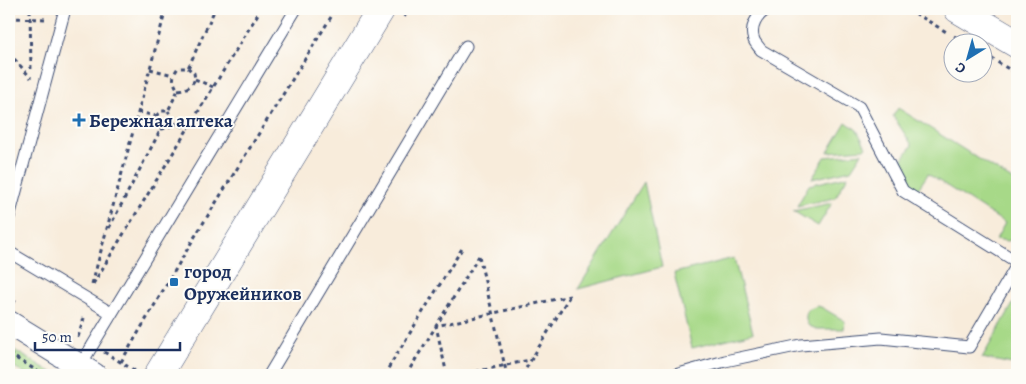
<svg xmlns="http://www.w3.org/2000/svg" width="1026" height="384" viewBox="0 0 1026 384" font-family="Alegreya,serif">
<rect width="100%" height="100%" fill="#fdfcf7"/>
<filter id="ink" filterUnits="userSpaceOnUse"><feTurbulence type="fractalNoise" baseFrequency=".02" numOctaves="2"/><feDisplacementMap in="SourceGraphic" scale="10" xChannelSelector="R" yChannelSelector="G"/><feConvolveMatrix kernelMatrix="1 2 1 2 8 2 1 2 1" color-interpolation-filters="sRGB"/></filter>
<filter id="wash" filterUnits="userSpaceOnUse"><feTurbulence type="fractalNoise" baseFrequency=".0096" numOctaves="4" result="noise"/><feDisplacementMap in="SourceGraphic" scale="20" xChannelSelector="R" yChannelSelector="G"/><feGaussianBlur stdDeviation="1.12" result="paint"/><feColorMatrix in="noise" values="0 0 0 0 0 0 0 0 0 0 0 0 0 0 0 0 0 1.4 0 .05"/><feComposite in="paint" operator="in"/></filter>
<g filter="url(#wash)">
<rect width="100%" height="100%" fill="#f8ecdb"/>
<path fill="#a7d988" stroke="#618473" d="M898,108l119,75v56l-10,2 -11,-2 9,-16 -77,-49 -10,15 -5,-2 -13,-24 12,-18 -19,-29z
M846,122l11,8 9,17 -2,2 -36,3z
M862,153l-11,17 -39,9 13,-22z
M848,176l-13,22 -38,8 12,-21z
M644,182l18,85 -84,22z
M832,203l-14,23 -25,-15z
M734,258l19,75 -61,15 -18,-75z
M1017,297v68l-35,-7z
M817,306l4,1 24,14 -1,8h-27l-8,-3c-4,-5 -4,-10 -1,-16z
M9,347l47,28h-28l-19,-11z"/>
</g>
<g filter="url(#ink)">
<g fill="none" stroke-linecap="round" stroke-linejoin="round">
<g stroke="#3c4b71" stroke-width="13">
<path id="service" d="M768,9c-11,5 -19,19 -14,31 1,3 5,7 7,10l98,57 44,84 114,71
M9,217l56,-208
M9,252l102,61
M80,366l216,-357
M269,375l197,-329
M675,375l50,-14 76,-16 80,-7 88,9 48,-82"/>
</g>
<g stroke="#3c4b71" stroke-width="26">
<path id="minor" d="M9,323l85,52"/>
</g>
<g stroke="#3c4b71" stroke-width="29">
<path id="tertiary" d="M958,9l59,35
M158,375l223,-366"/>
</g>
<path stroke="#3c4b71" stroke-width="3" stroke-dasharray="4 4" stroke-linecap="butt" d="M30,9l1,64
M908,9l40,24
M404,17l5,-8
M9,18l37,1
M954,36l11,6
M9,53l22,25
M984,54l33,20
M150,69l23,6
M195,79l18,8
M178,90c9,-1 13,-3 17,-11l-1,-6 -6,-5
M138,112l18,4
M173,123l16,5
M161,129c14,-2 14,-8 7,-18
M109,228l52,-99 -6,-5 1,-8 5,-5h7l10,-21c-6,-9 -6,-14 0,-22h10l27,-59
M479,256l28,119
M92,284l74,-275
M93,284l168,-275
M9,297l7,5
M78,337l7,-22
M104,352l33,20
M9,354l35,21
M121,362l73,-124 142,-229
M384,375l79,-128
M406,375l73,-119
M447,375l-11,-49 134,-30
M460,375l70,-15
M522,375l47,-78"/>
<use href="#service" stroke="#fff" stroke-width="11"/>
<use href="#minor" stroke="#fff" stroke-width="24"/>
<use href="#tertiary" stroke="#fff" stroke-width="28"/>
</g>
</g>
<g fill="#1f6fb2" stroke="#fdfcf7" stroke-width="2">
<path d="M76.5 112.5h5v5h5v5h-5v5h-5v-5h-5v-5h5z"/>
<rect x="169" y="277" width="10" height="10" rx="2.5"/>
</g>
<g text-anchor="middle" stroke-width="4" stroke-linejoin="round" paint-order="stroke">
<g font-size="19" font-weight="bold" fill="#1b2f5e" stroke="#fdfcf7" text-anchor="start">
<text x="89" y="127">Бережная аптека</text>
<text x="184" y="278">город<tspan x="184" dy="22">Оружейников</tspan></text>
</g>
</g>
<rect width="1026" height="384" fill="none" stroke="#fdfcf7" stroke-width="30"/>
<g transform="translate(968 58) rotate(217)"><circle r="24" fill="#fdfcf7" stroke="#a3aaba"/>
<path d="M0-4L9 19L0 12L-9 19Z" fill="#1f6fb2"/>
<text y="-8" font-size="14" font-weight="bold" text-anchor="middle" fill="#1b2f5e">С</text>
</g>
<path d="M35 342v8h145v-8" fill="none" stroke="#1b2f5e" stroke-width="2.5"/>
<text x="42" y="342" font-size="15" fill="#1b2f5e" stroke="#fdfcf7" stroke-width="4" paint-order="stroke">50 m</text>
</svg>
